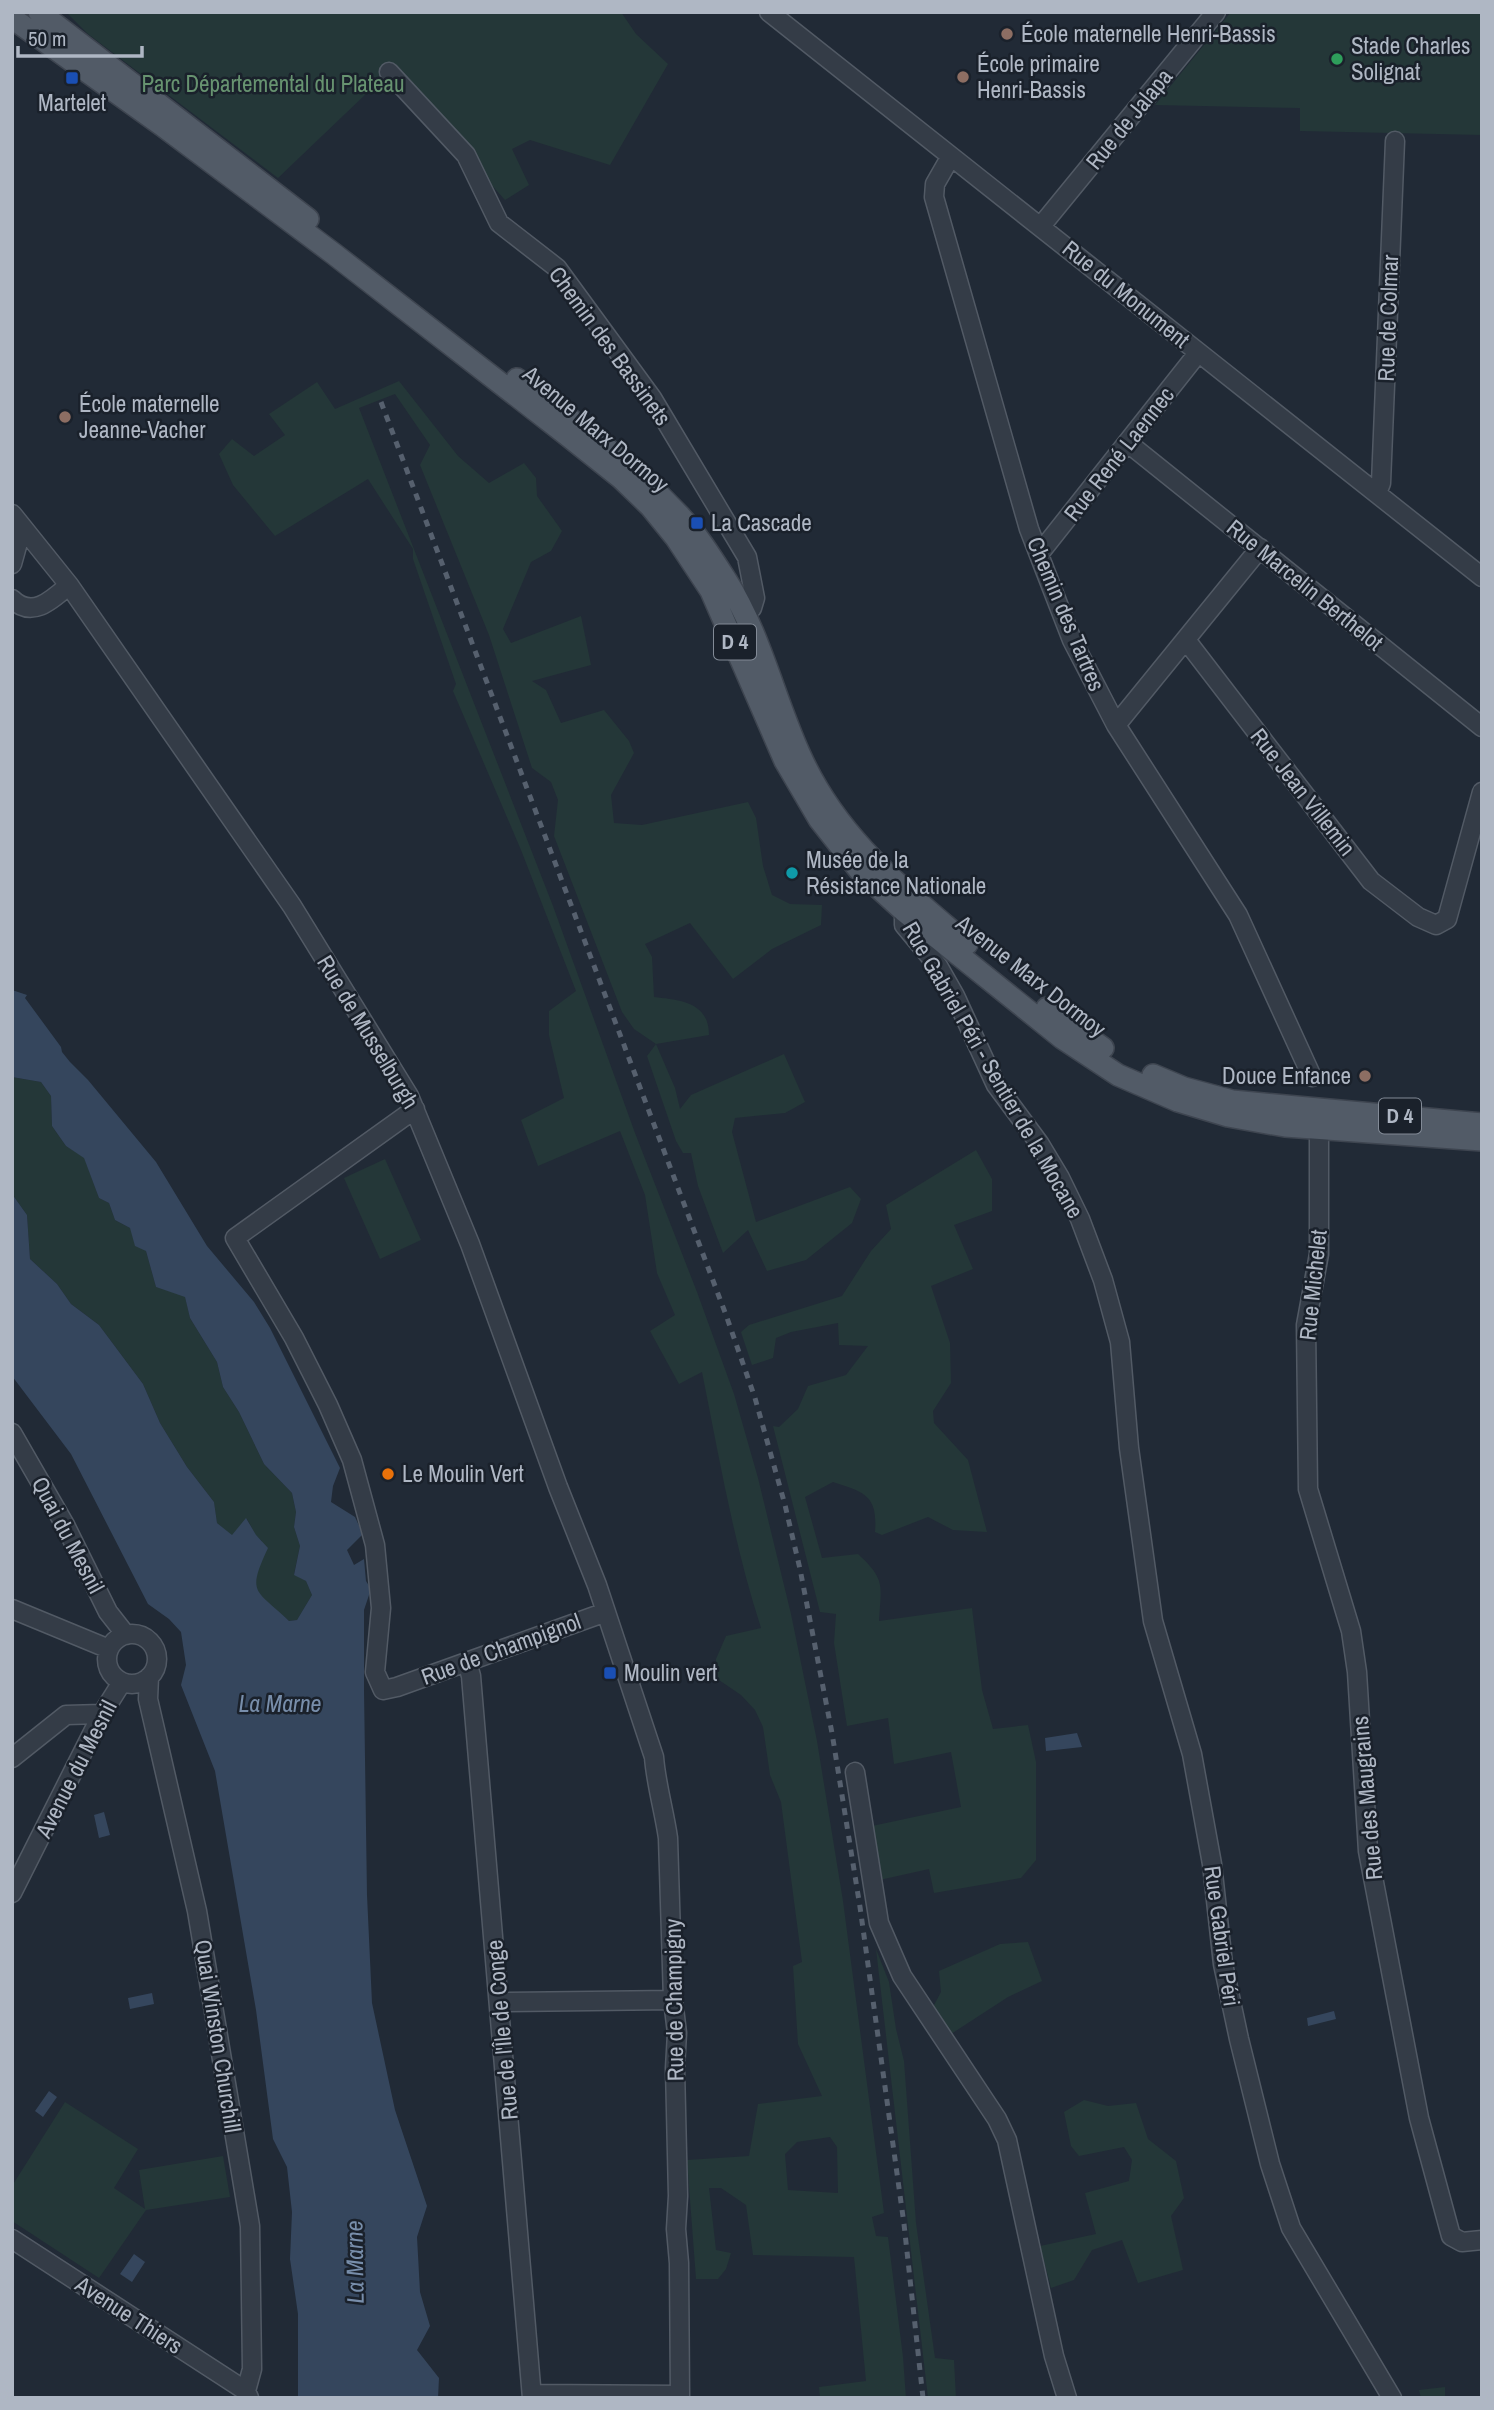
<svg xmlns="http://www.w3.org/2000/svg" width="1494" height="2410" viewBox="0 0 1494 2410" font-family="'Archivo Narrow',sans-serif">
<rect width="100%" height="100%" fill="#212a36"/>
<path fill="#243738" fill-rule="evenodd" d="M66,12h555l15,22 32,30 -58,101 -80,-25 -18,9 17,36 -24,15 -115,-129 -112,107 -190,-144z
M1231,12h251v123l-182,-4v-23l-145,-3z
M399,381l59,75 31,27 35,-20 12,15 1,18 25,35 -11,20 -20,11 -28,67 8,14 70,-27 10,49 -59,16 14,9 15,33 43,-13 25,31 5,12 -23,42 3,28 28,2 106,-23 8,16 7,48 9,29 18,9 32,1 -1,20 -49,24 -39,30 -43,-56 -45,21 7,13 2,40c26,3 55,5 55,38l-53,9 19,44 5,21 11,-14 93,-41 21,48 -20,11 -50,5 -3,14 24,90 94,-35 11,12 -9,24 -46,37 -39,11 -19,-41 -25,23 -25,-67 -7,-33h-8l-7,-12 -29,-85 9,-12 -22,-15 -12,-17 -68,-176 4,-36 -7,-18 -19,-14 -43,-133 -69,-170 10,-20 -35,-51 -36,14 194,498 82,227 62,159 37,102 24,84 33,136 26,127 26,160 41,312 -12,4 4,19 12,1 15,120 3,41h-86l-1,-11 47,-6 -12,-124 -101,-2 -7,-50 -25,-17h-12l7,62 15,3 -5,16 -8,10h-22l-9,-119 62,-4 9,-52 64,-8 -24,-52 -5,-78 9,-4 -21,-160 -11,-27 -7,-48 -8,-17 -14,-15 -25,-17v-19l10,-23 35,-8c-27,-83 -42,-171 -59,-256l-23,12 -29,-53 25,-16 -18,-42 -12,-78 -25,-64 -82,35 -17,-46 43,-22 -15,-63v-24l27,-20 -55,-141 -68,-159 3,-7 -43,-125v-10l-45,-70 -93,57 -42,-51 -14,-31 13,-15 22,17 31,-21 -16,-21 48,-32 18,27zM830,2137l7,10 1,46 -50,-3 -3,-36 12,-12z
M12,1077l29,5 10,14 1,30 14,20 18,11 15,41 10,5 6,17 15,8 16,23 10,36 29,9 5,22 27,44 6,25 16,25 25,52 28,29 4,19 -2,15 6,19 -6,28 12,7 6,14 -15,25 -8,1c-9,-9 -28,-19 -32,-31 -5,-14 3,-35 5,-49l-6,-5 -9,-17 -15,17 -15,-13 -3,-21 -27,-35 -27,-44 -17,-39 -44,-59 -28,-21 -14,-20 -27,-25 -3,-44 -15,-21z
M976,1150l16,29v32l-38,14 19,44 -42,17 19,57 1,40 -18,28 1,12 34,37 19,72 -34,-2 -25,-13 -46,18 -7,-3c3,-37 -11,-40 -42,-50l-28,15 17,61 36,-4c28,26 23,31 21,67l93,-13 10,82 11,39 35,-4 8,37v98l-15,18 -87,15 -5,-24 -63,14 -8,-54 103,-22 -10,-55 -57,12 -6,-46 -41,8 -13,-83 2,-29 -16,-2 -47,-186 6,1 19,-18 10,-23 38,-11 22,-29 -29,-1 -1,-22 -47,9 -15,6 -3,20 -21,7 -11,-33 8,-7 93,-29 29,-45 20,-22 -5,-24z
M385,1159l36,81 -41,19 -36,-81z
M1028,1942l14,39 -34,16 -60,39 -13,-18 -2,-11 8,-15 -2,-21 61,-27z
M876,1949l13,33 7,47 8,32 12,162 19,135 19,2 2,38h-28z
M1084,2100l24,6 28,-3 12,36 28,22 8,37 -13,18 12,54 -45,13 -16,-43 -30,10 -18,30 -23,8 -11,-42 56,-12 -11,-41 44,-12 3,-21 -8,-13 -45,9 -8,-10 -7,-34z
M65,2102l73,47 -24,39 31,21 -6,-39 84,-14 7,41 -84,13 -47,68 -87,-57v-35z
M1445,2387v11h-24l-2,-8z"/>
<path fill="#35465d" d="M12,990l15,5 -2,3 36,49 1,5 8,10 18,18 68,82 51,84 47,56 16,26 70,140 -7,18 -2,16 24,15 8,17 -16,16 7,15 10,-6 2,22 5,8 -7,21v80l3,205 5,108 23,107 32,96 -10,31 3,55 10,34 -13,24 22,28 -1,20h-140v-84l-8,-55 2,-47 -5,-45 -14,-28 -17,-129 -41,-239 -34,-86 5,-20 -5,-33 -12,-13 -21,-15 -77,-150 -59,-78v-182l15,21 3,44 27,25 14,20 28,21 44,59 17,39 27,44 27,35 3,21 15,12 14,-17 10,17 12,13c-22,47 -12,41 21,73l8,-1 15,-25 -6,-14 -12,-6 6,-29 -6,-19 2,-15 -4,-19 -28,-29 -25,-52 -16,-25 -6,-25 -27,-44 -5,-21 -29,-10 -10,-36 -11,-5 -5,-18 -15,-8 -6,-17 -10,-5 -15,-40 -18,-12 -14,-20 -1,-30 -10,-14 -29,-5z
M1077,1733l5,14 -36,4 -1,-13z
M104,1812l6,23 -11,3 -5,-23z
M152,1993l2,11 -24,5 -2,-11z
M1334,2011l2,8 -28,7 -1,-8z
M49,2091l8,6 -14,20 -8,-6z
M134,2254l11,8 -13,20 -12,-8z"/>
<g fill="none" stroke-linecap="round" stroke-linejoin="round">
<g stroke="#525a65" stroke-width="21">
<path id="minor" d="M769,12l713,565
M389,72l77,83 33,68 58,45 95,130 95,159 8,41 -3,10 -20,10
M951,156l-16,28 -1,13 95,332 43,111 44,85 122,190 74,162
M1041,226l175,-214
M1128,443l354,284
M1377,493l4,-10 14,-342
M12,514l57,71 223,321 117,190 61,148 88,243 39,98 57,172c2,27 10,53 14,81l5,162 4,33 -2,35 3,128 -2,33 3,34 1,135
M1039,554l159,-201
M12,564l10,-36
M12,599c20,20 40,1 57,-14
M1186,640l185,241 47,36 18,8 11,-6 35,-127
M1116,725l144,-177
M909,903l-5,8v14l34,41 17,30 41,89 43,58 21,35 20,41 23,61 17,62 9,106 24,173 39,133 20,110 11,100 16,75 31,125 21,64 101,170
M415,1109l-180,129 59,100 34,67 24,55 23,85 6,63 -6,64 8,18 14,-3 209,-75
M1319,1117v137l-13,71 2,164 43,142 6,41 11,179 51,267 32,118 11,6 20,-2
M12,1433l53,92 43,87 18,23
M12,1609l97,40
M107 1659a25 25 0 1 1 50 0a25 25 0 1 1-50 0Z
M467,1662l4,14 61,722
M149,1677l-1,22 49,212 53,315 2,143 -6,22
M12,1758l54,-43 36,-1
M855,1772l24,151 23,53 95,143 10,21 47,216 13,42
M12,1893l90,-179 20,-32
M500,2002l173,-2
M12,2239l234,152 3,7
M532,2394l148,1"/>
</g>
<g stroke="#3e4550" stroke-width="24">
<path id="major" d="M39,12l269,207
M12,18l151,108 171,128 233,181 54,43 29,28 26,32 35,53 74,170 34,58 41,52 44,40 158,127 56,37 60,26 50,15 57,10 197,14
M517,379c56,42 114,85 162,136 18,19 33,43 47,65 34,53 48,118 74,175 37,83 101,132 167,189
M1047,1008l56,40
M1153,1075l31,13 48,13 250,23"/>
</g>
<use href="#minor" stroke="#343c47" stroke-width="18"/>
<use href="#major" stroke="#525b67" stroke-width="21"/>
<path stroke="#56606e" stroke-width="5" stroke-dasharray="7 7" stroke-linecap="butt" d="M381,402l345,913 29,83 30,107 15,64 32,164 28,174 22,158 22,159 19,174"/>
</g>
<g fill="#8d6e63" stroke="#1a212b" stroke-width="2.5">
<circle cx="1007" cy="34" r="7"/>
<circle cx="963" cy="77" r="7"/>
<circle cx="65" cy="417" r="7"/>
<circle cx="1365" cy="1076" r="7"/>
</g>
<circle fill="#2e9e5b" stroke="#1a212b" stroke-width="2.5" cx="1337" cy="59" r="7"/>
<g fill="#1a4fb4" stroke="#1a212b" stroke-width="2.5">
<rect x="65" y="71" width="14" height="14" rx="3.5"/>
<rect x="690" y="516" width="14" height="14" rx="3.5"/>
<rect x="603" y="1666" width="14" height="14" rx="3.5"/>
</g>
<circle fill="#0f9aa8" stroke="#1a212b" stroke-width="2.5" cx="792" cy="873" r="7"/>
<circle fill="#e8710a" stroke="#1a212b" stroke-width="2.5" cx="388" cy="1474" r="7"/>
<g text-anchor="middle" stroke-width="5" stroke-linejoin="round" paint-order="stroke">
<g fill="#1a212b" stroke="#828a96" stroke-width="2">
<rect x="714" y="624.5" width="42" height="35" rx="5"/>
<rect x="1379" y="1098.5" width="42" height="35" rx="5"/>
</g>
<g font-size="21" font-weight="bold" fill="#afb7c4">
<text x="735" y="649">D 4</text>
<text x="1400" y="1123">D 4</text>
</g>
<g font-size="23" fill="#afb7c4" stroke="#1a212b" text-anchor="start">
<text x="1021" y="42">École maternelle Henri-Bassis</text>
<text x="1351" y="54">Stade Charles<tspan x="1351" dy="26">Solignat</tspan></text>
<text x="977" y="72">École primaire<tspan x="977" dy="26">Henri-Bassis</tspan></text>
<text x="72" y="111" text-anchor="middle">Martelet</text>
<text x="79" y="412">École maternelle<tspan x="79" dy="26">Jeanne-Vacher</tspan></text>
<text x="711" y="531">La Cascade</text>
<text x="806" y="868">Musée de la<tspan x="806" dy="26">Résistance Nationale</tspan></text>
<text x="1351" y="1084" text-anchor="end">Douce Enfance</text>
<text x="402" y="1482">Le Moulin Vert</text>
<text x="624" y="1681">Moulin vert</text>
</g>
<g font-size="23" fill="#679370" stroke="#1a212b">
<text x="273" y="92">Parc Départemental du Plateau</text>
</g>
<g font-size="23" fill="#afb7c4" stroke="#1a212b">
<text transform="translate(1129 119) rotate(-51)" y="8">Rue de Jalapa</text>
<text transform="translate(1126 294) rotate(39)" y="8">Rue du Monument</text>
<text transform="translate(1388 318) rotate(-88)" y="8">Rue de Colmar</text>
<text transform="translate(610 346) rotate(54)" y="8">Chemin des Bassinets</text>
<text transform="translate(596 429) rotate(40)" y="8">Avenue Marx Dormoy</text>
<text transform="translate(1119 454) rotate(-52)" y="8">Rue René Laennec</text>
<text transform="translate(1305 585) rotate(39)" y="8">Rue Marcelin Berthelot</text>
<text transform="translate(1066 614) rotate(67)" y="8">Chemin des Tartres</text>
<text transform="translate(1303 792) rotate(52)" y="8">Rue Jean Villemin</text>
<text transform="translate(1031 976) rotate(38)" y="8">Avenue Marx Dormoy</text>
<text transform="translate(368 1032) rotate(59)" y="8">Rue de Musselburgh</text>
<text transform="translate(993 1070) rotate(60)" y="8">Rue Gabriel Péri - Sentier de la Mocane</text>
<text transform="translate(1313 1285) rotate(-84)" y="8">Rue Michelet</text>
<text transform="translate(68 1535) rotate(62)" y="8">Quai du Mesnil</text>
<text transform="translate(501 1649) rotate(-20)" y="8">Rue de Champignol</text>
<text transform="translate(76 1769) rotate(-63)" y="8">Avenue du Mesnil</text>
<text transform="translate(1367 1798) rotate(-95)" y="8">Rue des Maugrains</text>
<text transform="translate(1222 1936) rotate(82)" y="8">Rue Gabriel Péri</text>
<text transform="translate(674 2000) rotate(-91)" y="8">Rue de Champigny</text>
<text transform="translate(502 2030) rotate(-95)" y="8">Rue de l'Île de Conge</text>
<text transform="translate(218 2036) rotate(81)" y="8">Quai Winston Churchill</text>
<text transform="translate(129 2315) rotate(33)" y="8">Avenue Thiers</text>
</g>
<g font-size="24" font-style="italic" fill="#788eab" stroke="#1a212b">
<text x="280" y="1712">La Marne</text>
<text transform="translate(355 2262) rotate(-91)" y="8">La Marne</text>
</g>
</g>
<rect width="1494" height="2410" fill="none" stroke="#afb7c4" stroke-width="28"/>
<path d="M18 46v10h124v-10" fill="none" stroke="#afb7c4" stroke-width="3.5"/>
<text x="28" y="46" font-size="21" fill="#afb7c4" stroke="#1a212b" stroke-width="5" paint-order="stroke">50 m</text>
</svg>
